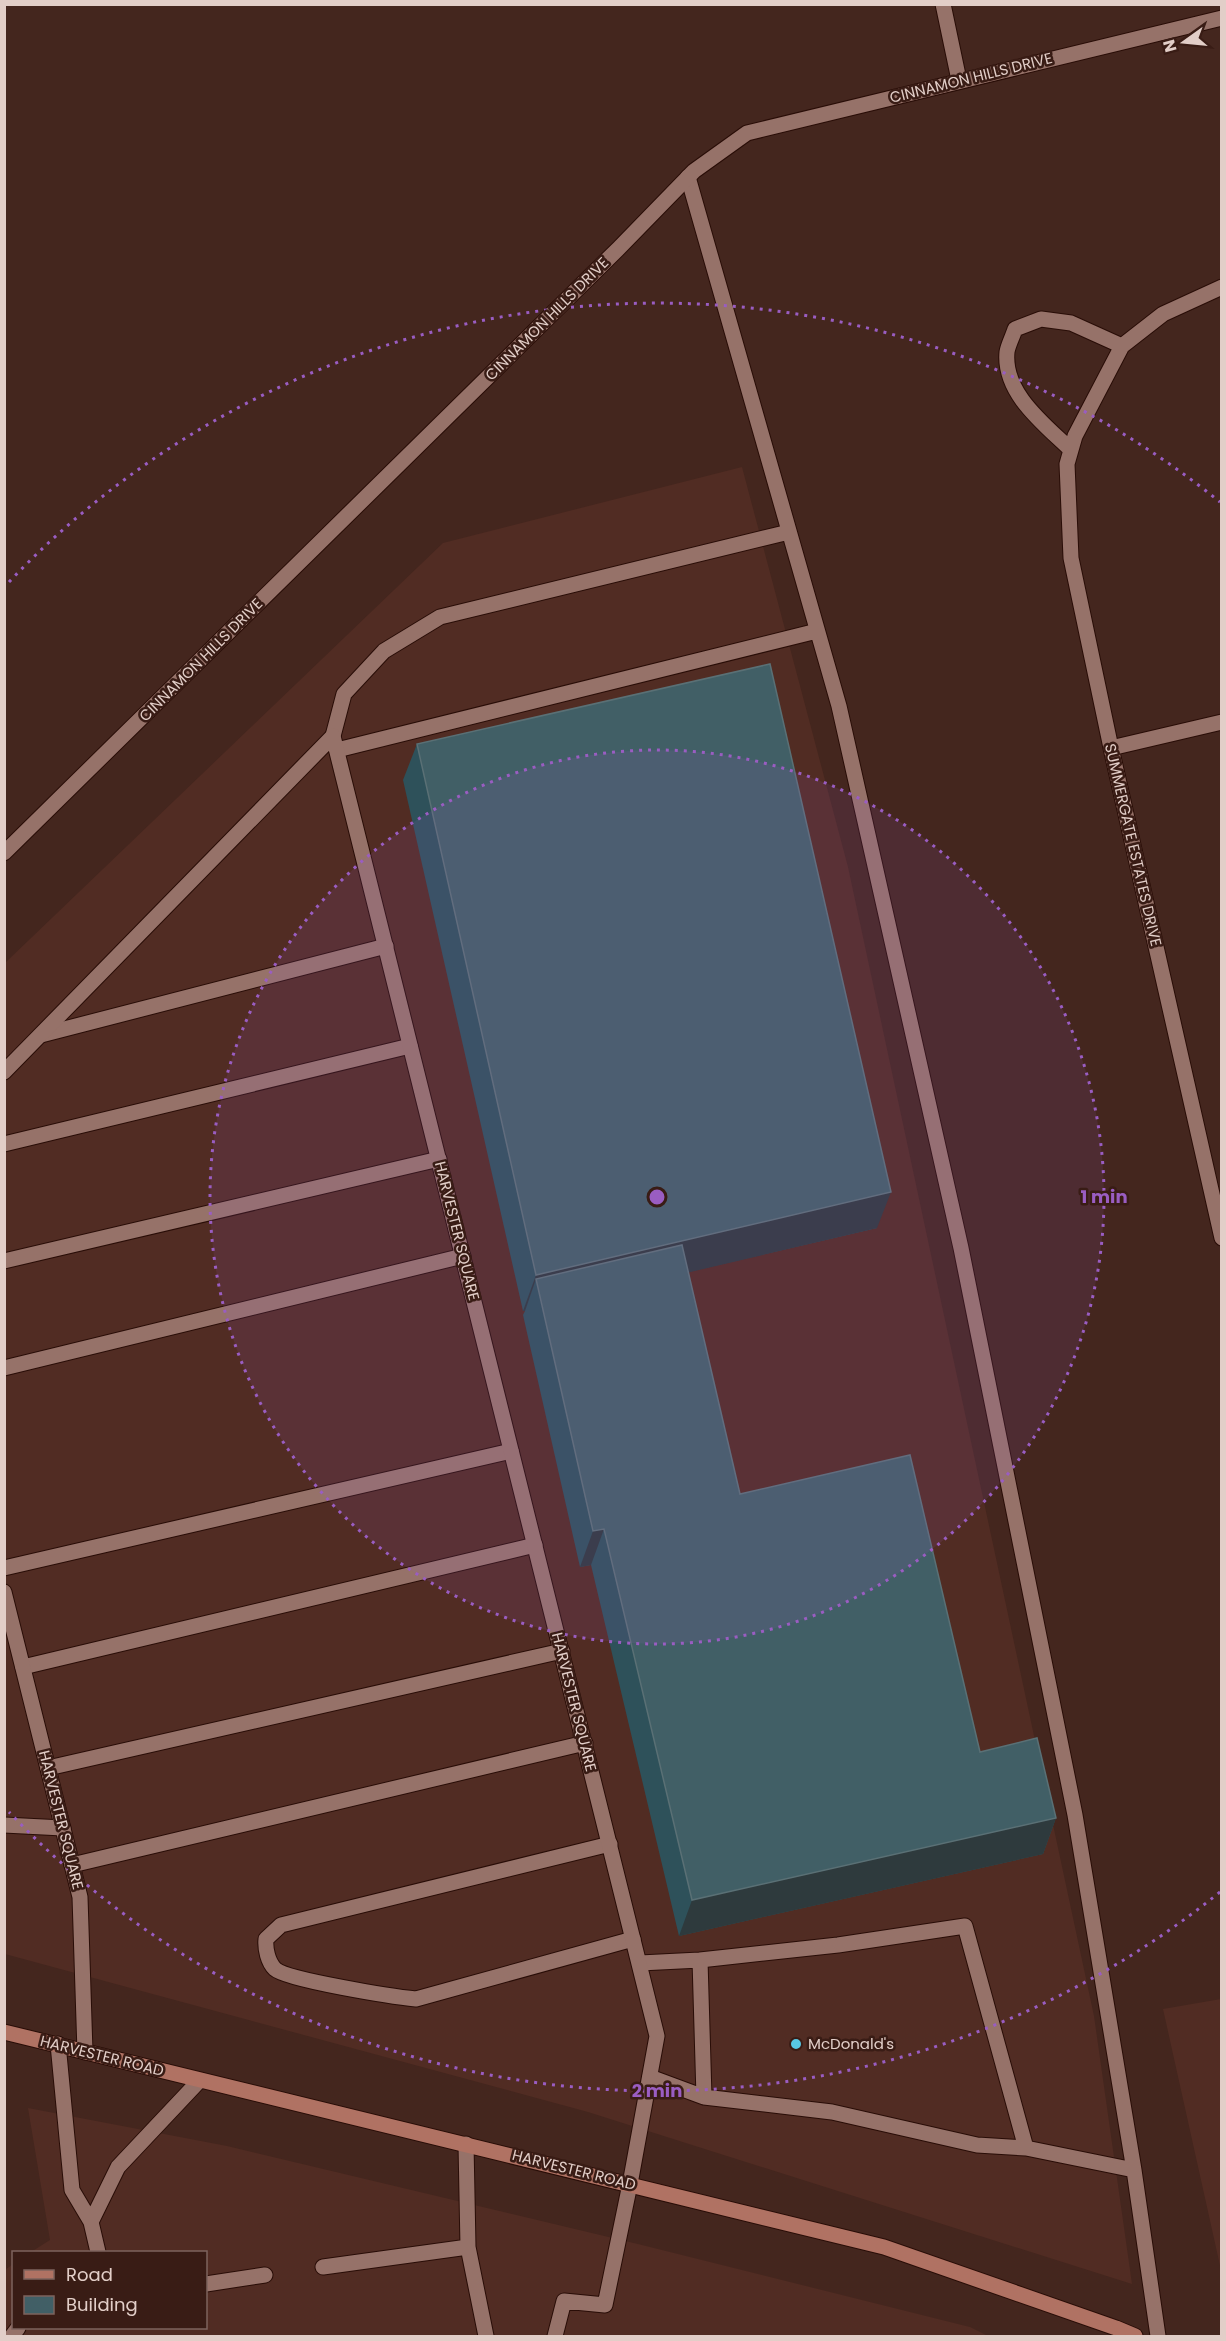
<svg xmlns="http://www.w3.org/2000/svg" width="1226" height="2341" viewBox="0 0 1226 2341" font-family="Poppins,sans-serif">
<rect width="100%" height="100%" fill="#44261e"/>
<path fill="#512c23" d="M742,467l106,400 246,1149 38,268 -544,-172 -583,-158v-991l438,-420z
M1221,1999h1l-1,271 -58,-261z
M28,2108l199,38 415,99 328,82 18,9h-983v-66l8,-6 1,64h192v-76h-175l19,-12z"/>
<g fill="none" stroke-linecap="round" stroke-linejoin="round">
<g stroke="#290d07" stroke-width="17">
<path id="lane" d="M688,177l151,529 122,542 114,567 59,355 24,166
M333,736l11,-42 40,-43 56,-34 349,-85
M337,750l480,-119
M41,1035l345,-89
M4,1144l406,-98
M4,1261l435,-102
M4,1368l459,-112
M4,1568l507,-117
M23,1667l512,-122
M48,1768l514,-117
M4,1825l59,3
M610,1844l-329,81 -15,14c-1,10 2,23 9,30 12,11 120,28 141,30l217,-60
M72,1865l513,-122
M640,1963l60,-3
M58,2044l14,146 19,32 7,30
M650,2077l54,20
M466,2144l2,103 18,89
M1026,2148l-61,-222 -127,19 -138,15 4,137 128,15 145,33 49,3 108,22
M91,2222l27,-55 81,-86
M323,2267l145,-20
M206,2284l59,-9
M12,2336l6,-8
M555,2336l9,-35 41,4 25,-121"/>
</g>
<g stroke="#290d07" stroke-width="17">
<path id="street" d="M943,4l16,76
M1222,287l-59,27 -41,32 -47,90 -8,28 4,94 40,190 111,490
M1070,449c-26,-25 -67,-56 -63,-97 1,-7 6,-16 8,-23l26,-10 30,4 51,23
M1111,748l111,-26
M4,853l615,-605 75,-77 53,-38 475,-115
M4,1072l329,-336 324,1300 -27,148
M4,1592l76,305 5,155"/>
</g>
<g stroke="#290d07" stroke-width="17">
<path id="secondary" d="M4,2032l880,215 232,81 19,8"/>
</g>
<use href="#lane" stroke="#967269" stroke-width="15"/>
<use href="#street" stroke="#967269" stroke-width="15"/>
<use href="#secondary" stroke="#b07263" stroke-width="15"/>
</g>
<path fill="#2e515a" d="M417,744l460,484 -189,44 52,222 240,258 76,66 -13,36 -364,82 -88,-371 -11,2 -57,-252 2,-4h-2l-120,-531z"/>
<path fill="#2e3a3d" d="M891,1192l-14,36 -335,79 -6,-28 -11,32h-2l13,-36z
M604,1529l-13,36 -11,2 13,-36z
M1056,1818l-13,36 -364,82 13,-36z"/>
<path fill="#415f66" stroke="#5a7075" stroke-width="1.5" d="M770,664l121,528 -355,83 -119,-531z
M682,1245l58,249 170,-39 70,297 57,-14 19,80 -364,82 -88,-371 -11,2 -57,-252z"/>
<circle cx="657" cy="1197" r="447" fill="#9a5dc2" fill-opacity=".12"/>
<g fill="none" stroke="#9a5dc2" stroke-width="3" stroke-dasharray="3 6">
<circle cx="657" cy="1197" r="447"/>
<path d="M1220 1892A894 894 0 0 1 9 1812M9 582A894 894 0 0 1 1220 502"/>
</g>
<circle fill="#58c8e4" stroke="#391c15" stroke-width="2" cx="796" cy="2044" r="6"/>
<g text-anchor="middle" stroke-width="5" stroke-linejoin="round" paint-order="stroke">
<g font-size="15" fill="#e2cec8" stroke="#391c15">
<text transform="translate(971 78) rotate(-14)" y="5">CINNAMON HILLS DRIVE</text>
<text transform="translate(547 319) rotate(-45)" y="5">CINNAMON HILLS DRIVE</text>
<text transform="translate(201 660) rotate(-45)" y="5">CINNAMON HILLS DRIVE</text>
<text transform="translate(1133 845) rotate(77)" y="5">SUMMERGATE ESTATES DRIVE</text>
<text transform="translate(457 1231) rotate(76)" y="5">HARVESTER SQUARE</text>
<text transform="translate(574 1702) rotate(76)" y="5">HARVESTER SQUARE</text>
<text transform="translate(61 1820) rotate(76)" y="5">HARVESTER SQUARE</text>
<text transform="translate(102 2056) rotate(14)" y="5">HARVESTER ROAD</text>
<text transform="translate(574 2170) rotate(14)" y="5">HARVESTER ROAD</text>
</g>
<g font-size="15" fill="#e2cec8" stroke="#391c15" text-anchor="start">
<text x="808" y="2049">McDonald's</text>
</g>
</g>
<circle cx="657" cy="1197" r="9" fill="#9a5dc2" stroke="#391c15" stroke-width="3"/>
<g font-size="18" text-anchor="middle" font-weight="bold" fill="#9a5dc2" stroke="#391c15" stroke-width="5" stroke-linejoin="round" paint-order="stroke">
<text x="1104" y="1203">1 min</text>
<text x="657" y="2097">2 min</text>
</g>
<rect width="1226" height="2341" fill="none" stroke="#e2cec8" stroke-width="12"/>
<rect x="12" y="2251" width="195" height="78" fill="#391c15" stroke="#7d635d" stroke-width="1.5"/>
<rect x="24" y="2270" width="30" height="9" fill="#b07263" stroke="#7d635d" stroke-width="1.5"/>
<text x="66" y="2281" font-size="18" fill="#e2cec8">Road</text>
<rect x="24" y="2296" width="30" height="18" fill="#415f66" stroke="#7d635d" stroke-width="1.5"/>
<text x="66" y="2311" font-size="18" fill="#e2cec8">Building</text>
<g transform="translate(1184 42) rotate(255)" stroke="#391c15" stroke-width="4.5" paint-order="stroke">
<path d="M0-4.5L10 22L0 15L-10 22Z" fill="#e2cec8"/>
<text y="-9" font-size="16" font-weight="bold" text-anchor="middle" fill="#e2cec8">N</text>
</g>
</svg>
